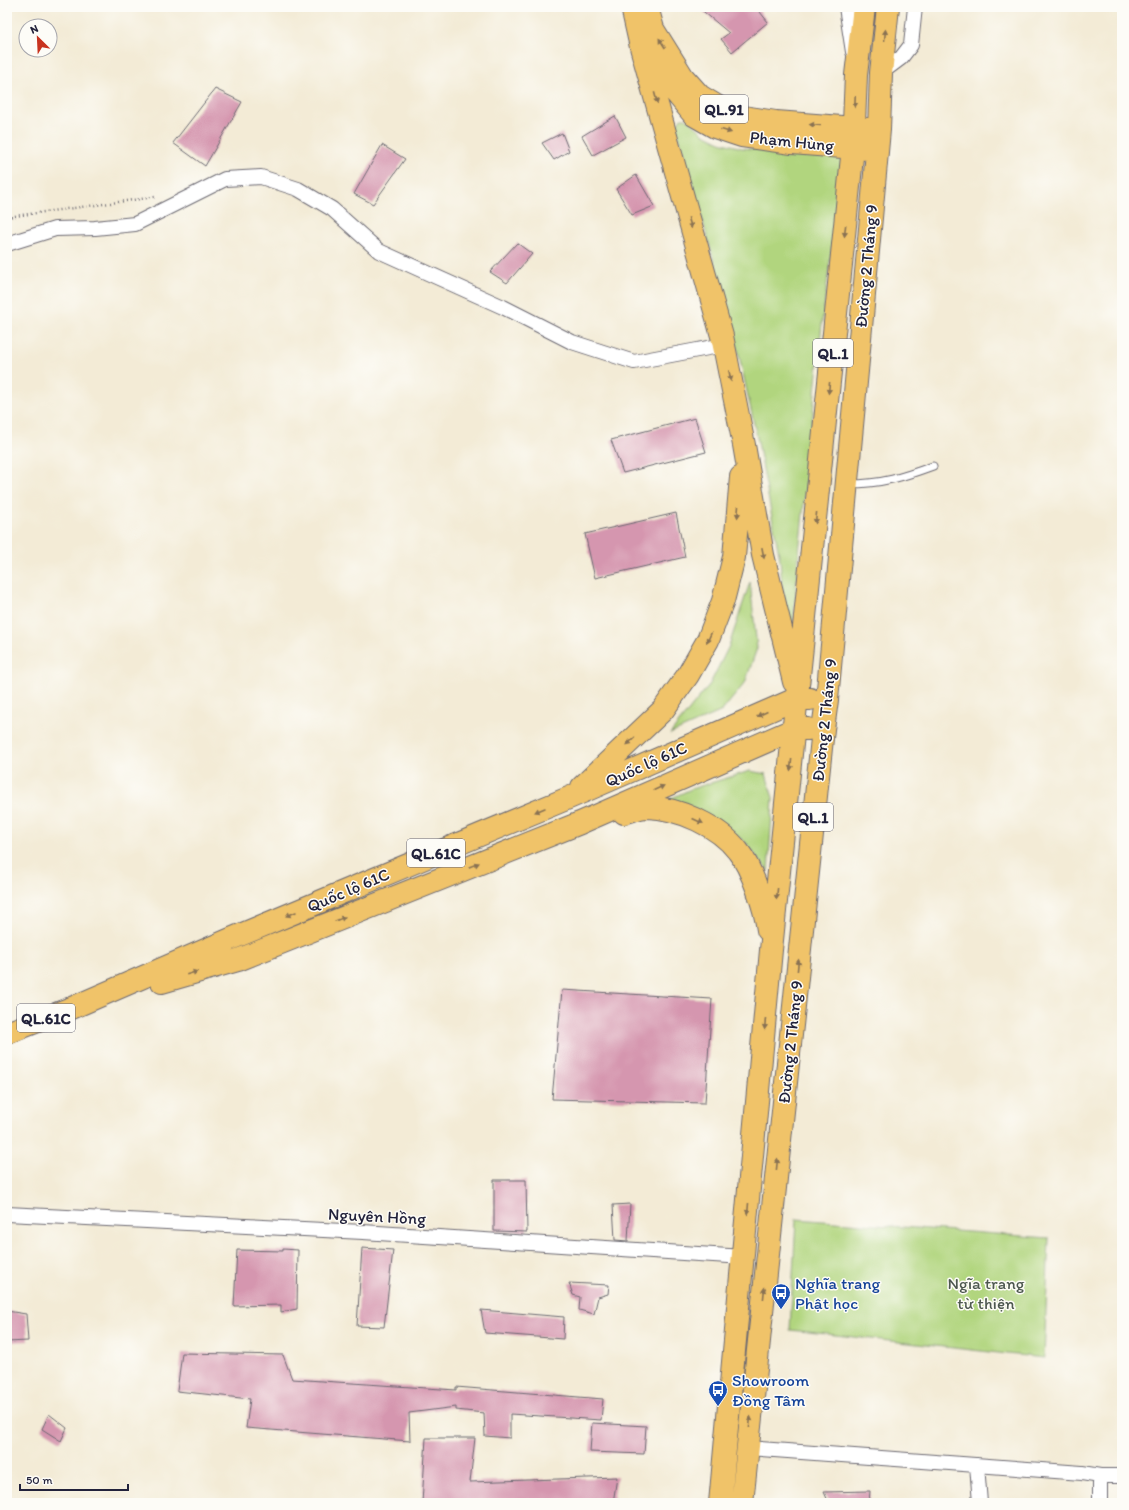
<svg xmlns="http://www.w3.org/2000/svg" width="1129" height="1510" viewBox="0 0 1129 1510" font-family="Itim,sans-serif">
<rect width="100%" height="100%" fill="#fdfcf7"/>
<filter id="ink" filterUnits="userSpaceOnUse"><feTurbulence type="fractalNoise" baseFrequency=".025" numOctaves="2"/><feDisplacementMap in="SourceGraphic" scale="8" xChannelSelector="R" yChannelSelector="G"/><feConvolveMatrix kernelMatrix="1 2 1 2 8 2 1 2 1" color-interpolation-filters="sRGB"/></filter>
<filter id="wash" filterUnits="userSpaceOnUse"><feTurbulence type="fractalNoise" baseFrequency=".012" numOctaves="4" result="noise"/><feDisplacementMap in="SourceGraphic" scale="16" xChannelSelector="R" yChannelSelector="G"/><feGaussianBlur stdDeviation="0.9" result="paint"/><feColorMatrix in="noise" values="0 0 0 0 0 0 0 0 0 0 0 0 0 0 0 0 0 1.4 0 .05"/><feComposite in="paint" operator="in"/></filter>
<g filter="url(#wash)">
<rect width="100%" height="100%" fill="#f3ebd6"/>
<path fill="#b1d57e" stroke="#6a7c5c" d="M681,118h5l18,16 16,8 22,6 96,9 5,4 -21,161 -24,241 -5,66h-7l-6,-69 -22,-118 -24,-110 -58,-206z
M750,582l7,66 -12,35 -23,28 -52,23 40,-50 19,-38z
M750,771l16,3 7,24 -5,73 -23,-29 -28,-21 -54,-19 28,-13z
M796,1219l253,19 -5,120 -254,-28z"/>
<g id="blocks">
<path fill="#d596af" d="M698,7h58l12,15 -36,30 -11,-13 8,-6z
M215,89l27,13 -37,64 -32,-23z
M615,116l11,21 -33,18 -11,-19z
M562,133l7,18 -15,9 -12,-17z
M382,145l23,14 -32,45 -19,-10z
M636,175l18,31 -22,9 -16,-26z
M517,243l15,11 -25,29 -17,-11z
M695,418l11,34 -83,21 -12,-33z
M676,513l9,44 -90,21 -10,-44z
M562,990l150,9 -7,104 -153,-4z
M494,1180h32l1,52 -33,-1z
M630,1204l-2,37 -13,-1 -2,-35z
M362,1248l31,2 -9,77 -27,-1z
M283,1249l15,1 -1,59 -16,3v-7l-47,1 3,-56 46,1z
M569,1283l40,2 -1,9 -10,3 -4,17 -15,-4 1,-13 -7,-2z
M481,1310l83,7 -1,22 -78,-6z
M7,1311l19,3 2,27 -21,1z
M182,1353l101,2 9,24 164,11v-3l147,12 -2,21 -91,-6v24l-25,-2 -1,-23 -28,-3v-3l-47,6 1,28 -164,-13 4,-29 -73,-8z
M49,1414l18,14 -6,13 -19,-12z
M592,1423l54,3 -2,28 -54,-2z
M426,1438h49l-5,44 147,-5 -4,26h-191z
M870,1491l-1,12h-40l-5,-11z"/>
</g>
</g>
<g filter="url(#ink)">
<use href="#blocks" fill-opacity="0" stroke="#6b6871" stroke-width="1"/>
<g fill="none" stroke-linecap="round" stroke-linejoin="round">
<g stroke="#6b6871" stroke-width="9">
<path id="service" d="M849,484c33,0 54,-7 84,-18"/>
</g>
<g stroke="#6b6871" stroke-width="16">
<path id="minor" d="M846,7l7,45
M881,73l20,-15 10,-13 4,-38
M7,244l48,-15 40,-1 40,-4 90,-45 36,-2 37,12 34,20 47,42 124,56 69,35 62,20 90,-17
M7,1214l356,18 381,25
M748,1448l334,25 18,3h22
M977,1465l3,38
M1100,1503v-27"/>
</g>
<g stroke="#6b6871" stroke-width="24">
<path id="trunk" d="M632,7l9,40 13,19 40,49 21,12 27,9 50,7 76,6
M647,7l6,22 30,48 17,19 20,12 23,9 33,5 92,7
M641,47l81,289 22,109 19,110 31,127
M582,787l81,-77 25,-35 20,-35 15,-39 11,-44 7,-80
M624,813c7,-2 16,-6 23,-6 32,1 72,19 91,44 14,17 27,57 30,79
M162,982l76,-22 342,-137 215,-94h13
M7,1033l67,-26 159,-69 338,-141 227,-99 12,1
M720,1503l51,-553 82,-803 3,-72 8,-68
M742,1503l81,-774 4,-29 52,-570 2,-57 7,-66"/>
</g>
<path stroke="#6b6871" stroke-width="2.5" stroke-dasharray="1 3" stroke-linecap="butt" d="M7,217l148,-20"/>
<use href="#service" stroke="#fff" stroke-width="7"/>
<use href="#minor" stroke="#fff" stroke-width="14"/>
<use href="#trunk" stroke="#f0c369" stroke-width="22"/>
</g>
<defs><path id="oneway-solid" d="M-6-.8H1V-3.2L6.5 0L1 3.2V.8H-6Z"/></defs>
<g fill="#897252">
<use href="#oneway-solid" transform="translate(885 35) rotate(-85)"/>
<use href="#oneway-solid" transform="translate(662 43) rotate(-123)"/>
<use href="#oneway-solid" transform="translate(656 98) rotate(74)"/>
<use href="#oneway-solid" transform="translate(855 102) rotate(92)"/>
<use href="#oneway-solid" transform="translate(815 125) rotate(-176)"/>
<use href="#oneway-solid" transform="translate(726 131) rotate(18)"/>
<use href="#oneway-solid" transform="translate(690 223) rotate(74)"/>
<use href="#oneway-solid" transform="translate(845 231) rotate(96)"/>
<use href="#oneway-solid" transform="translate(730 376) rotate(79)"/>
<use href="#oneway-solid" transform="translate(829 388) rotate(96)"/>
<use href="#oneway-solid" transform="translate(738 512) rotate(95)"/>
<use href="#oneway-solid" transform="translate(816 518) rotate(96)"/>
<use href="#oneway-solid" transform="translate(763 553) rotate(79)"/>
<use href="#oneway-solid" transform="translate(709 638) rotate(114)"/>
<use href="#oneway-solid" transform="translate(762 714) rotate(156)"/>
<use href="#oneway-solid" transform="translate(631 741) rotate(137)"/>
<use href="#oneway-solid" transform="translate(791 765) rotate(96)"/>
<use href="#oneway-solid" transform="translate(659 788) rotate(-24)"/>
<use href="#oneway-solid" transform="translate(540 810) rotate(157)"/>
<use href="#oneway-solid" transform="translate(698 821) rotate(24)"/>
<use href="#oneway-solid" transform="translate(474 865) rotate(-22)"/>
<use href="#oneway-solid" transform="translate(777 894) rotate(96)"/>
<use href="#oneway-solid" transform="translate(291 914) rotate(157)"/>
<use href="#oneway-solid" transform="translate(340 919) rotate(-22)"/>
<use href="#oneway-solid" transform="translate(798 965) rotate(-84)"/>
<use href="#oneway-solid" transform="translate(192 973) rotate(-16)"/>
<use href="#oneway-solid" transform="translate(765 1024) rotate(95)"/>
<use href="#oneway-solid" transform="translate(777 1164) rotate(-84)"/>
<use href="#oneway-solid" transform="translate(748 1209) rotate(95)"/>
<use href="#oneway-solid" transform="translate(764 1293) rotate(-84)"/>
<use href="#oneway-solid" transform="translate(750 1422) rotate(-84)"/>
</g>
</g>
<defs>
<g id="bus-pin" transform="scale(1)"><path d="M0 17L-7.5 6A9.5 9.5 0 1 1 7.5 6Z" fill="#1a4fb4" stroke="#fdfcf7"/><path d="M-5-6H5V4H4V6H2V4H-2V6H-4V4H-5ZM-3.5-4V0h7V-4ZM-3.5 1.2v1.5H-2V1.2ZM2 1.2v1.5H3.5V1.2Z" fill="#fff"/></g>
</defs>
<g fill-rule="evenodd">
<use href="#bus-pin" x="781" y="1293"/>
<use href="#bus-pin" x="718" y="1390"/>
</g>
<g text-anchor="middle" stroke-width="3" stroke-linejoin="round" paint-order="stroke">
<g fill="#fdfcf7" stroke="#646373" stroke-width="1">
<rect x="700" y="95" width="48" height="28" rx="3"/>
<rect x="813" y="339" width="40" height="28" rx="3"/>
<rect x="793" y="803" width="40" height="28" rx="3"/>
<rect x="407" y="839" width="58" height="28" rx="3"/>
<rect x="17" y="1004" width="58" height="28" rx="3"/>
</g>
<g font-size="16" font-weight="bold" fill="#22223b">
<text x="724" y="115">QL.91</text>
<text x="833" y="359">QL.1</text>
<text x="813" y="823">QL.1</text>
<text x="436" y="859">QL.61C</text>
<text x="46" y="1024">QL.61C</text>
</g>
<g font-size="17" fill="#22223b" stroke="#fdfcf7">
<text transform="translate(792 141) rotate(6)" y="6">Phạm Hùng</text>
<text transform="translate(866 266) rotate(-85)" y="6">Đường 2 Tháng 9</text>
<text transform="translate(824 720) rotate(-84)" y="6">Đường 2 Tháng 9</text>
<text transform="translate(646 764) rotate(-24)" y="6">Quốc lộ 61C</text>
<text transform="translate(348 890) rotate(-23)" y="6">Quốc lộ 61C</text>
<text transform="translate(790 1042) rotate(-84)" y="6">Đường 2 Tháng 9</text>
<text transform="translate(377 1216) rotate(3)" y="6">Nguyên Hồng</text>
</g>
<g font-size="17" fill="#164399" stroke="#fdfcf7" text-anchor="start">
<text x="795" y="1289">Nghĩa trang<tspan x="795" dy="20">Phật học</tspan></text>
<text x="732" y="1386">Showroom<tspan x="732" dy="20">Đồng Tâm</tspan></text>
</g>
<g font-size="17" fill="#4d584f" stroke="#fdfcf7">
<text x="986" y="1289">Ngĩa trang<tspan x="986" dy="20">từ thiện</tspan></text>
</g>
</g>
<rect width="1129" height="1510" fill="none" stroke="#fdfcf7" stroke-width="24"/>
<g transform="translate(38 38) rotate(336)"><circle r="19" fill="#fdfcf7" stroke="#a5a5ac"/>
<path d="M0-3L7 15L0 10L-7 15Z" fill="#c8321e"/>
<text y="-6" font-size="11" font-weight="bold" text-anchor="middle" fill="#22223b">N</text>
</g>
<path d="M20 1484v6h108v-6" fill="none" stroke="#22223b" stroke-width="2"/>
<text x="26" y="1484" font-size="12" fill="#22223b" stroke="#fdfcf7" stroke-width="3" paint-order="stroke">50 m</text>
</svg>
